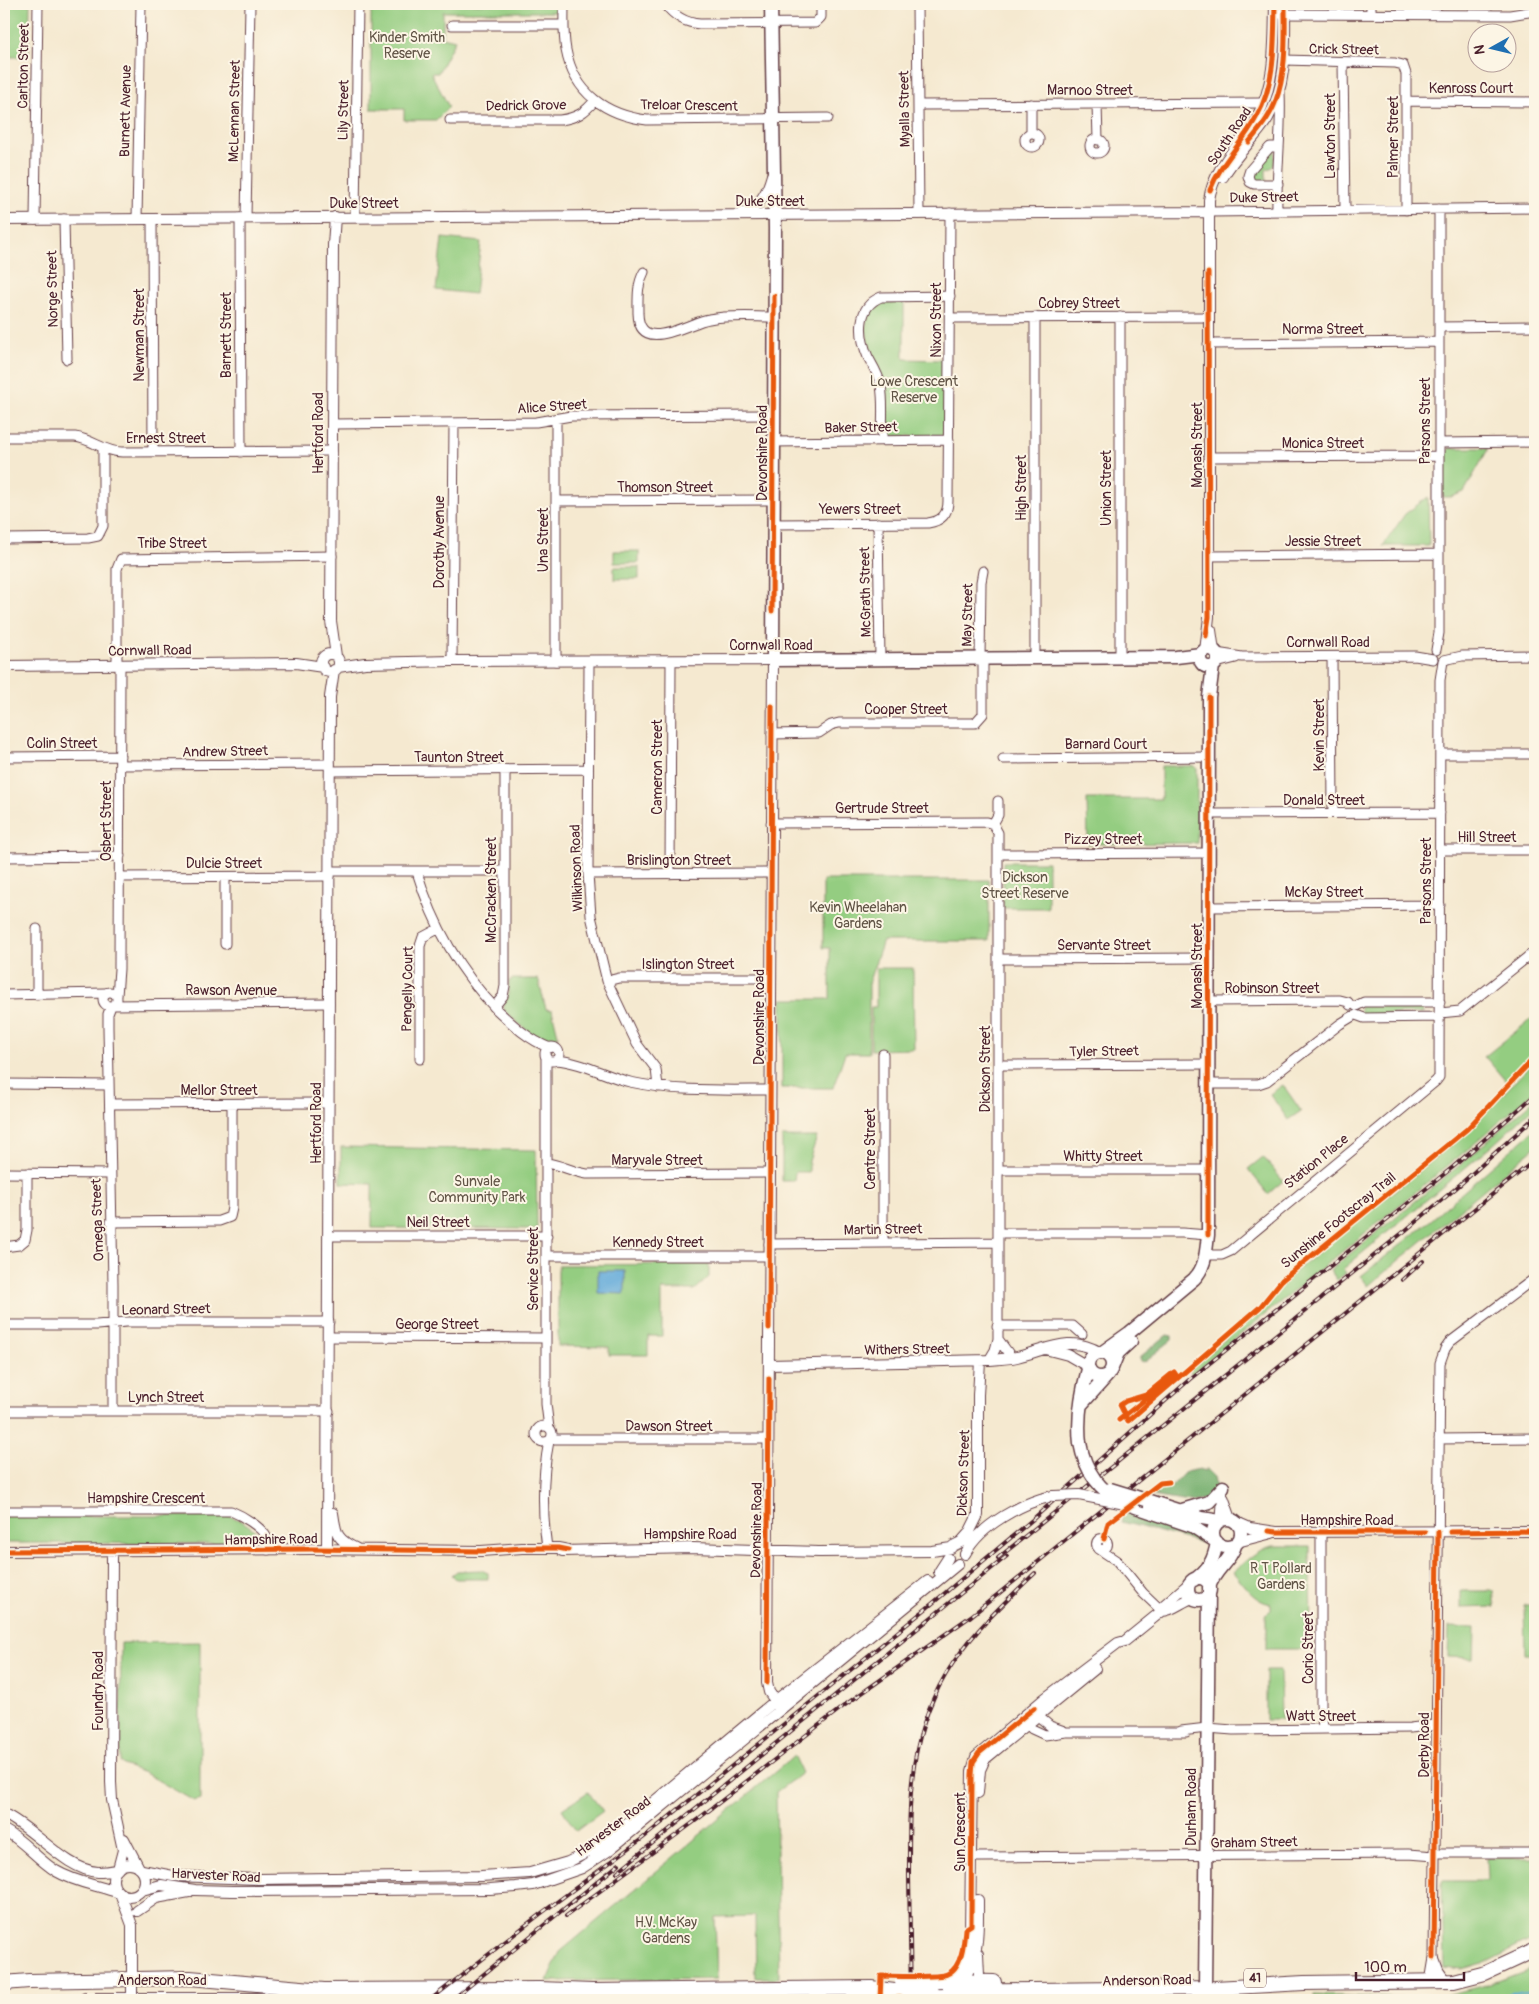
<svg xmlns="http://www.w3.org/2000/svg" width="1539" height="2004" viewBox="0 0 1539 2004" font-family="Pangolin,sans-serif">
<rect width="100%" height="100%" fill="#fcf5e5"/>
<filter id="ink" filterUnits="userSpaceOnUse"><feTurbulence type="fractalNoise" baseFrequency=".02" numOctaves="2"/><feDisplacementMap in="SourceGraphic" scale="10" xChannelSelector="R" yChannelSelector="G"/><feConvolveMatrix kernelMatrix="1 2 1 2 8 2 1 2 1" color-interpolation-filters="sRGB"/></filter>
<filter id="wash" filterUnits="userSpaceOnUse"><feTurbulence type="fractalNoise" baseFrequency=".0096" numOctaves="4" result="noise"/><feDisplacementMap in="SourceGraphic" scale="20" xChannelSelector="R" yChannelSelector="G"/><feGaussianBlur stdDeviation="1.12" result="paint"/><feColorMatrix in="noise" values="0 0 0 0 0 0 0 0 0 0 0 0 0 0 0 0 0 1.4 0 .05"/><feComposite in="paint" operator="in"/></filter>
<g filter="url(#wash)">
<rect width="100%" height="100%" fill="#f5e9d0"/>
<path fill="#94cd81" stroke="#6f7656" d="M4,4h26l-1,53h-25z
M371,4h184v8h-112v25l12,3 -17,33h-7l18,34 -13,13h-32v-11h-33z
M1271,150h4l-1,15 -3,3 -5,1v13h-11l-5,-8z
M442,238l39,4 -6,52 -39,-4z
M904,302v57l39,1 2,72 -3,4h-48l-4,-1 -4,-5c-3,-22 -4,-46 -11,-67 -7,-24 -14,-31 -4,-57l4,-2z
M1450,448h37v3l-23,41 -13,5h-8v-41z
M1428,497l1,49h-46l22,-32z
M614,551h25v12h-25z
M614,567h25v12h-25z
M1161,766h33l3,3v74l-109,1 -1,-45h74z
M1003,862h45v46h-45z
M823,880h166v61h-106l-14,40v72h-24l-12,35h-51v-89h48v-51h-7z
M876,968h37l1,81 -43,1v-43h5z
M513,979h24l2,3 7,27 6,1 6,25 -6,8c-13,0 -38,-23 -48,-33v-7l4,-8 1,-14z
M1360,1006h62l1,7 -63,2z
M1535,1016v39l-27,29 -21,-25 -3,-2z
M1535,1060v30l-7,7 -55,48 -281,229 -3,-4 74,-63 20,-26 186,-151z
M1283,1085l18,26 -13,9 -18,-26z
M1535,1099v7l-41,38 -151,125 3,4 -9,7 -7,-10 130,-105z
M1535,1129v18l-167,139 -7,-10 70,-56z
M782,1137h35l-8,24v11h-14l-1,9h-12z
M341,1147l195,3 1,79 -165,-1v-44l-31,-1z
M1263,1157l20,24 -15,13 -20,-25z
M709,1264v13l-14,13h-33v46h-14v19h-39v-8l-51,-1v-81z
M4,1516h226c11,4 27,13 32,24l-2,3 -3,1 -253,-1z
M1273,1546h37l1,103h-45v-34l5,-5v-6c-18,-3 -27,-19 -38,-32 13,-11 24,-23 40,-26z
M481,1570l7,3v6h-32l-4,-4 5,-4z
M1461,1591h33v16l-33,1z
M1524,1605h11v49h-10z
M1449,1627l26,1 -1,30 -26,-1z
M200,1642v157l-6,2 -49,-28 -22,-8 -3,-3 1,-119z
M1266,1670h14l1,50h-15z
M794,1756l8,17 -26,19 3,186h-23l-1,-62 -40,1 2,62 -170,2 13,-29z
M588,1792l15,19 -27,20 -14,-22z
M1487,1858h48v80l-52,26 -20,6 -19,-2 -2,-87h46z
M1535,1967v33h-221v-5l116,4 60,-15z"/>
<path fill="#77b06f" stroke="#60684d" d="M1167,1335l5,1v4l-28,22 -4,-1v-4z
M1200,1469l5,2 2,-2 7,8 2,9 -9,14 -17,2 -39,-6 11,-10h10l13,-14z
M1130,1511l60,21 14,8 2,4 -84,-22 -1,-6z"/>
<path fill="#64abda" stroke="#576582" d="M598,1271h27v23l-27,-1z"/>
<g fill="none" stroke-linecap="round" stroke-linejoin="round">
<path stroke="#64abda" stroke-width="2" d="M1503,2000c7,-9 22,-11 32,-10"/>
</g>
</g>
<g filter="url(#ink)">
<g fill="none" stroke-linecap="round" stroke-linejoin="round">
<g stroke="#643d44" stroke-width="11">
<path id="minor" d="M564,4c0,15 -1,31 2,46 8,43 40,65 81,70l181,-2
M665,4c9,12 20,19 35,20l115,-1 6,-6v-13
M917,4l2,210
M1280,14l230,1 25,-4
M1371,14v-10
M452,25h112
M1284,60l111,3 8,2 3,9v136
M1343,62l2,148
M1406,101l129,1
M1031,104v29
M1097,104l1,36
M918,105l345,-2
M450,120h110c16,-2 25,-7 35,-20
M1025 140a7 7 0 1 1 14 0a7 7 0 1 1-14 0Z
M1090 146a7 7 0 1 1 14 0a7 7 0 1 1-14 0Z
M1278,147h-8l-20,23 -2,6 2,6 4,2h24
M1277,211c-1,-40 5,-79 3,-119
M1209,212l326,-4
M355,217l3,-213
M240,218l1,234
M246,218l4,-214
M64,219l3,140
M137,219l4,-215
M152,219l1,233
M35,220l3,-216
M644,272c-7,13 -6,25 -6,41 1,43 51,9 71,6 21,-4 44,-2 65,-2
M1035,317v341
M1120,317v341
M950,318l258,-1
M1439,327l96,-1
M1208,344l231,-2
M332,424l204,-2 35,-6 202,-1
M4,437h71c17,2 29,15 47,15l210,-1
M882,440c0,-18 2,-37 -1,-54 -2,-11 -8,-20 -13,-29 -9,-21 -12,-50 13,-60l69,-1
M773,442l176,-2
M1439,443l96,-1
M1208,457l230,-1
M557,501l216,-1
M878,523l2,137
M773,524l155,-1c13,-2 20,-8 20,-22l2,-288
M4,539l84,-1 10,-2 5,-10v-78
M1209,556l230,-2
M1436,650l3,-17v-424
M1216,653l26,4 173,-1 18,3
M1332,657l1,156
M980,659l1,-77 2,-11
M1444,660l18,-4 73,-1
M452,661l2,-238
M556,661v-242
M589,661l-1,213 3,42 16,65 30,63 19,25 2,18
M1216,663l20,-5
M117,665v-96l4,-10 211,-3
M772,734l47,-1 12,-8 8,-2h136l8,-9v-55
M1440,754h95
M4,757l116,-1
M1003,759l206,-2
M120,765l210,-1
M330,771l258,-2
M1209,814l231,-1
M771,823l216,-1 6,2
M1440,850h95
M998,854l210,-1
M4,857l116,-1
M330,871h175
M417,872c16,53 41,98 80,138 16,15 32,30 53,38
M588,874l183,-1
M670,874l1,-213
M120,877l210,-1
M1208,907l232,-2
M225,944v-67
M999,959l209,-1
M607,981l12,-3h151
M103 999a7 7 0 1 1 14 0a7 7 0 1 1-14 0Z
M4,995l101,-2
M37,995v-66
M117,996l2,-27 1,-304
M1209,1001l131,-1 8,2 2,3
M113,1005l216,-2
M111,1006l-3,8v14l5,256v127
M1356,1006l8,-4h76
M494,1007l9,-11 2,-10v-216
M1440,1013l20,-2 75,-60
M1356,1015l8,3 76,-1
M545 1054a7 7 0 1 1 14 0a7 7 0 1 1-14 0Z
M546,1057v347l3,24
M420,1059v-113l3,-9 15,-8
M556,1060c26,2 49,16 74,22 46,10 93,8 140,8
M999,1065l210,-1
M4,1084l105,1
M1209,1084h49l9,-3 73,-57 13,-8
M110,1104l219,-1
M547,1163c14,2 26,9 40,11l182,-1
M998,1170h210
M4,1173l106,1
M111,1222l108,-1 11,-4 2,-9v-104
M998,1233h184l26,2
M329,1236h218
M883,1243v-189
M769,1244l229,-2
M4,1247l15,-2 6,-5 2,-10v-57
M1206,1255h16l9,-4 205,-170 3,-4 1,-397 3,-19
M547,1256h222
M4,1325h93l29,-3h203
M997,1326h76l9,8
M329,1337l217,1
M998,1339l14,19
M989,1360l6,-10 3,-11v-506l-5,-9 5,-9v-14
M4,1411h325
M536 1434a8 8 0 1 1 16 0a8 8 0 1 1-16 0Z
M551,1439h217
M1439,1439l96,-1
M1224,1498l8,22
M4,1511h227c10,4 31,16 36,27 2,3 1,8 1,12
M1221,1520l2,-34
M1321,1532v172l2,25
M1096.5 1544a5.5 5.5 0 1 1 11 0a5.5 5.5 0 1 1-11 0Z
M547,1548c-5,-36 -5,-72 2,-107
M1099,1549l18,12 26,32 19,18
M1033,1712l17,14 14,5
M1024,1721l8,8 13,6 21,-3h120
M1181,1731l26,-3 26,2 177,-2 26,-3
M1435,1853h100
M978,1857l431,-3 26,2
M1434,1958l5,13 7,10
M1430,1982l4,-24 6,-595 5,-14 5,-7 85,-64
M1071,1990l2,10"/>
</g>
<g stroke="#643d44" stroke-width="12">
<path id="tertiary" d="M1223,177c12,-22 32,-38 45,-59 20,-34 17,-76 17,-114
M742,213c18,-6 25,-20 30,-38
M335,217l-2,28 -2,376 5,35
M4,220l1205,-8
M1211,630l3,21
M1205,651l4,-34v-417c5,-34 31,-54 48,-83 19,-34 17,-75 18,-113
M321 663a9 9 0 1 1 18 0a9 9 0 1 1-18 0Z
M4,666l292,-3 27,4
M338,667l27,-4 87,-2 321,-1 -6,1023 2,9 12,17
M1045,1349l23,6 19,11
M769,1365l220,-5c9,-1 19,-1 28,-3 30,-7 53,-23 84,-4
M333,1513c3,21 3,26 24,36
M1234,1521l16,7 26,4 259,-1
M1237,1542l35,-9
M953,1546l8,-4 8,-9 9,-18v-120l2,-34
M327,1549l3,-852 4,-27
M4,1551l307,-2 170,2 41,-3h36l10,2
M562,1551l131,-3 126,4 113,-1 19,-3
M112,1552l-1,230 1,18 11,50 -5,19
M965,1554c15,-29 58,-52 88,-58
M939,1572l9,-14
M1162,1611l2,-6 28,-24
M978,1793l2,-23 5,-11 110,-90
M4,1814c30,14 62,56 94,58 7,0 13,-1 19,-2
M4,1830c20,11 33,29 52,41 20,12 42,14 63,22
M124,1839l15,29
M113 1880a16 16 0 1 1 32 0a16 16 0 1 1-32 0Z
M142,1870l31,6 86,3 222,-3 49,-3 38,-11 28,-14 26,-20 153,-127 153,-120
M142,1890l19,-5 34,5 37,1 258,-2 26,-2 17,-2 49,-17 26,-17 350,-287
M120,1893l12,32v75
M137,1911l19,-13 33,-6
M978,1954l1,21 5,7
M954,1980l11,-21 5,-25 2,-163 4,-14 68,-58 74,-56 7,-2 37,-30c11,0 20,-10 31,-13
M963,1980c17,-24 15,-51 15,-80
M1205,1988v12"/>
</g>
<g stroke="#643d44" stroke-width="15">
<path id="secondary" d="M771,4l4,225 -2,431 403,-3 25,-3
M1200 658a9 9 0 1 1 18 0a9 9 0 1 1-18 0Z
M1088 1365a12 12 0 1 1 24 0a12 12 0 1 1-24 0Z
M1101,1353l28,-20 65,-54c12,-12 12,-28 14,-44l1,-538 4,-31
M1112,1368l6,-15 13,-12
M1081,1405l27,-30
M1080,1443c-3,-26 1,-49 8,-74
M1146,1500l56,18 18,3
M1124,1503l68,23 23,15
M1182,1510l27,-8 14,-15
M1213 1533a14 14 0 1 1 28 0a14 14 0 1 1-28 0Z
M1188 1589a11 11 0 1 1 22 0a11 11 0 1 1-22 0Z
M1194,1580c15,-11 20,-20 23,-38
M1209,1588c4,-18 22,-26 27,-45
M1205,1988l4,-398"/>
</g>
<g stroke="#643d44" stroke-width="16">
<path id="primary" d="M945,1981l49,1
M4,1983l25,-2 161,-3 134,12 215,-1 53,2 279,-3 31,4
M931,1991l284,-3 89,-5 150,-2 31,-8 50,-23
M86,2000h452l23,-3"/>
</g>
<use href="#minor" stroke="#fff" stroke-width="9"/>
<use href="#tertiary" stroke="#fff" stroke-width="10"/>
<use href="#secondary" stroke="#fff" stroke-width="12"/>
<use href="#primary" stroke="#fff" stroke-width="14"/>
<g stroke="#4a1f2b" stroke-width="4">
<path id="rail" d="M1402,1280l21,-19
M998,1558l408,-328 49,-41 80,-72
M617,1872l390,-316
M566,1916l132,-97 147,-114 126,-89 564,-456
M430,2000l109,-85 104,-77 284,-230 105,-88 158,-141 263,-212 82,-72
M452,2000l167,-136
M911,2000c-1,-42 -1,-83 -2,-125 0,-78 -1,-145 44,-212 23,-34 53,-62 82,-90"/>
</g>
<use href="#rail" stroke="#fcf5e5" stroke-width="2" stroke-dasharray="5.5" stroke-linecap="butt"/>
<g stroke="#643d44" stroke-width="12" stroke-linecap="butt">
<path id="tertiary-bridge" d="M1053,1496l26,-1 41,8
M908,2000l17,-7"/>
</g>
<g stroke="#643d44" stroke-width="15" stroke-linecap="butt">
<path id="secondary-bridge" d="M1080,1443c5,28 19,48 44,60
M1110,1489l36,11"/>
</g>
<g stroke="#643d44" stroke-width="16" stroke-linecap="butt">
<path id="primary-bridge" d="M902,1982l43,-1
M902,1992l29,-1"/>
</g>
<use href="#tertiary-bridge" stroke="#fff" stroke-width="10"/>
<use href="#secondary-bridge" stroke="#fff" stroke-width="12"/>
<use href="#primary-bridge" stroke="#fff" stroke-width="14"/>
<g stroke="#fcf5e5" stroke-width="8">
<path id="cycleway" d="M1249,142c10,-12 20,-24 26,-39 12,-31 10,-66 10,-99
M1210,190c11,-28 33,-47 47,-74 19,-34 17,-74 18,-112
M772,611l2,-315
M1206,636l3,-19 -1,-344
M1208,1235l1,-538
M769,1328l3,-622
M1119,1420l57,-45 -2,-3 -28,23 -20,6 -6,4 8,16 132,-114 22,-27 185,-151 68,-72
M1269,1531l7,1h149
M1450,1532l85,-1
M1104,1539l4,-16 52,-40 9,-1
M4,1551l307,-2 170,2 41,-3h36l10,2
M767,1683l2,-305
M1434,1958l4,-426
M900,2000v-2l-20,2 1,-24c12,0 58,2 66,-2 15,-6 17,-32 18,-45l6,-4 1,-150 1,-13 6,-9 55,-45
M1328,2000l102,-1v1"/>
</g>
<use href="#cycleway" stroke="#e8590c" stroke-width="5"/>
</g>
</g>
<g text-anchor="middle" stroke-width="4" stroke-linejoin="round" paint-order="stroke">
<rect fill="#fcf5e5" stroke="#7f5f63" stroke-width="1" x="1244" y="1968.5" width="22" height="19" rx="4"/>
<g font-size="12" font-weight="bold" fill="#4a1f2b">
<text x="1255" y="1982">41</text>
</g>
<g font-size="14" fill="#605345" stroke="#fcf5e5">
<text x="407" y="42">Kinder Smith<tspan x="407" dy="16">Reserve</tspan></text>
<text x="914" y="386">Lowe Crescent<tspan x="914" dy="16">Reserve</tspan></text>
<text x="1025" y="882">Dickson<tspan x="1025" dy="16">Street Reserve</tspan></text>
<text x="858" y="912">Kevin Wheelahan<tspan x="858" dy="16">Gardens</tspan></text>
<text x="477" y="1186">Sunvale<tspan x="477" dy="16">Community Park</tspan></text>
<text x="1281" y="1573">R T Pollard<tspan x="1281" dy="16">Gardens</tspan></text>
<text x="666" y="1927">H.V. McKay<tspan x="666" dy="16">Gardens</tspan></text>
</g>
<g font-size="14" fill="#4a1f2b" stroke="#fcf5e5">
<text transform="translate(1344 49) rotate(1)" y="5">Crick Street</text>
<text transform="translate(23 66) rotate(-89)" y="5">Carlton Street</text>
<text x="1471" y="93">Kenross Court</text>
<text x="1090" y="95">Marnoo Street</text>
<text transform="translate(526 105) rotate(-1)" y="5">Dedrick Grove</text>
<text transform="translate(689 105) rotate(1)" y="5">Treloar Crescent</text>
<text transform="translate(904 109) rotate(-91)" y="5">Myalla Street</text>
<text transform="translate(343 110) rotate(-89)" y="5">Lily Street</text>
<text transform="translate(125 111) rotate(-89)" y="5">Burnett Avenue</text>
<text transform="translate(234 111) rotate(-89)" y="5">McLennan Street</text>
<text transform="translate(1229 136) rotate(-56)" y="5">South Road</text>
<text transform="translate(1330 136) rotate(-90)" y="5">Lawton Street</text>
<text transform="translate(1393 137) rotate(-90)" y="5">Palmer Street</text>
<text transform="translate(1264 197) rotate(-1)" y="5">Duke Street</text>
<text x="770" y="206">Duke Street</text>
<text x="364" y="208">Duke Street</text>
<text transform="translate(52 289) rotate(-91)" y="5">Norge Street</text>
<text x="1079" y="308">Cobrey Street</text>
<text transform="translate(936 320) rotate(-90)" y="5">Nixon Street</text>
<text x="1323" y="334">Norma Street</text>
<text transform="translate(139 335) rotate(-90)" y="5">Newman Street</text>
<text transform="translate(226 335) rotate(-90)" y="5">Barnett Street</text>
<text transform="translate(552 406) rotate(-4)" y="5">Alice Street</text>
<text transform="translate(1425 421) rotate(-90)" y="5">Parsons Street</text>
<text transform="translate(861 427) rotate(-1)" y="5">Baker Street</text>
<text transform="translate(318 433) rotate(-90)" y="5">Hertford Road</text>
<text x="166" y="443">Ernest Street</text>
<text x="1323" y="448">Monica Street</text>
<text transform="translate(1197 445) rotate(-90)" y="5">Monash Street</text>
<text transform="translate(762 453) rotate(-90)" y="5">Devonshire Road</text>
<text x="665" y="492">Thomson Street</text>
<text transform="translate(1021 488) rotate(-90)" y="5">High Street</text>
<text transform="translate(1106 488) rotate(-90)" y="5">Union Street</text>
<text x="860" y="514">Yewers Street</text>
<text transform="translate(543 540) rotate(-90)" y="5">Una Street</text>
<text x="1323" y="546">Jessie Street</text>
<text transform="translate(439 542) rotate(-90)" y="5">Dorothy Avenue</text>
<text x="172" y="548">Tribe Street</text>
<text transform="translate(865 592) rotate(-91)" y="5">McGrath Street</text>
<text transform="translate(967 615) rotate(-89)" y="5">May Street</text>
<text x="1328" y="647">Cornwall Road</text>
<text x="771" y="650">Cornwall Road</text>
<text transform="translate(150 650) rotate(-1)" y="5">Cornwall Road</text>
<text x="906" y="714">Cooper Street</text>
<text transform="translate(1319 735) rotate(-90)" y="5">Kevin Street</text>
<text x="62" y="748">Colin Street</text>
<text x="1106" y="749">Barnard Court</text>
<text transform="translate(225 751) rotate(-1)" y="5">Andrew Street</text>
<text x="459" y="762">Taunton Street</text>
<text transform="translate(657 767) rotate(-90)" y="5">Cameron Street</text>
<text x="1324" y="805">Donald Street</text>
<text x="882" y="813">Gertrude Street</text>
<text transform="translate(106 821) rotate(-90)" y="5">Osbert Street</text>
<text x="1487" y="842">Hill Street</text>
<text x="1103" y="844">Pizzey Street</text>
<text x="679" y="865">Brislington Street</text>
<text x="224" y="868">Dulcie Street</text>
<text transform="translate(576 868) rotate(-92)" y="5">Wilkinson Road</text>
<text transform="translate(1426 881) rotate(-90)" y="5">Parsons Street</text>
<text transform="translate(491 890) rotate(-90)" y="5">McCracken Street</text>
<text x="1324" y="897">McKay Street</text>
<text x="1104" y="950">Servante Street</text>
<text x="688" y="969">Islington Street</text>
<text transform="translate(1197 966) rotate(-90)" y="5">Monash Street</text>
<text x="1272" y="993">Robinson Street</text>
<text transform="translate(407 989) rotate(-89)" y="5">Pengelly Court</text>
<text x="231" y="995">Rawson Avenue</text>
<text transform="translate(759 1017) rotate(-90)" y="5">Devonshire Road</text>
<text transform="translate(1104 1051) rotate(-1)" y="5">Tyler Street</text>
<text transform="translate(985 1069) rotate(-90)" y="5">Dickson Street</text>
<text x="219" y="1095">Mellor Street</text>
<text transform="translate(316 1123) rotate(-90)" y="5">Hertford Road</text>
<text transform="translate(870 1149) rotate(-90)" y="5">Centre Street</text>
<text x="1103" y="1161">Whitty Street</text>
<text x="657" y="1165">Maryvale Street</text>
<text transform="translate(1316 1161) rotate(-39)" y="5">Station Place</text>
<text transform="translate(97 1220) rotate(-92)" y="5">Omega Street</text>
<text transform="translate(1338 1220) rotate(-39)" y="5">Sunshine Footscray Trail</text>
<text x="438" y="1227">Neil Street</text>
<text transform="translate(883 1229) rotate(-1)" y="5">Martin Street</text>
<text x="658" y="1247">Kennedy Street</text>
<text transform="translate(533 1269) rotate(-90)" y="5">Service Street</text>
<text transform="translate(166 1309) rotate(-1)" y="5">Leonard Street</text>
<text x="437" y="1329">George Street</text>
<text transform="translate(907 1349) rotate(-1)" y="5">Withers Street</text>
<text x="166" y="1402">Lynch Street</text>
<text x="669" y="1431">Dawson Street</text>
<text transform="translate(963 1473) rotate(-88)" y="5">Dickson Street</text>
<text x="146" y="1503">Hampshire Crescent</text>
<text x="1347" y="1525">Hampshire Road</text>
<text transform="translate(756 1530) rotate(-89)" y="5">Devonshire Road</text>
<text x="690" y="1539">Hampshire Road</text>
<text transform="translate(271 1539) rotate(-1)" y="5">Hampshire Road</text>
<text transform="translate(1308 1648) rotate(-90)" y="5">Corio Street</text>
<text transform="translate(98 1691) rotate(-90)" y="5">Foundry Road</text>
<text x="1321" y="1721">Watt Street</text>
<text transform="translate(1424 1745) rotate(-90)" y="5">Derby Road</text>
<text transform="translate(1191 1807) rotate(-90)" y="5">Durham Road</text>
<text transform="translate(613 1826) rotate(-37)" y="5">Harvester Road</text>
<text transform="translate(960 1832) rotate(-90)" y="5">Sun Crescent</text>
<text transform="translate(1254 1842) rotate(-1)" y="5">Graham Street</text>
<text transform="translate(216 1875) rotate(3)" y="5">Harvester Road</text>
<text x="162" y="1985">Anderson Road</text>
<text transform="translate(1147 1980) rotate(-1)" y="5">Anderson Road</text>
</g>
</g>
<rect width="1539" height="2004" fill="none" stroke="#fcf5e5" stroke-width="20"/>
<g transform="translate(1492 48) rotate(262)"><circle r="24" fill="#fcf5e5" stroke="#b59f9b"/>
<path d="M0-4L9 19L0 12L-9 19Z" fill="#1f6fb2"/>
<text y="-8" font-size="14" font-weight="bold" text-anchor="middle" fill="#4a1f2b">N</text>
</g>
<path d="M1356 1972v8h108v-8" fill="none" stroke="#4a1f2b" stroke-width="2.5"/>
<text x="1364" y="1972" font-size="15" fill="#4a1f2b" stroke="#fcf5e5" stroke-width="4" paint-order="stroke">100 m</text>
</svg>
